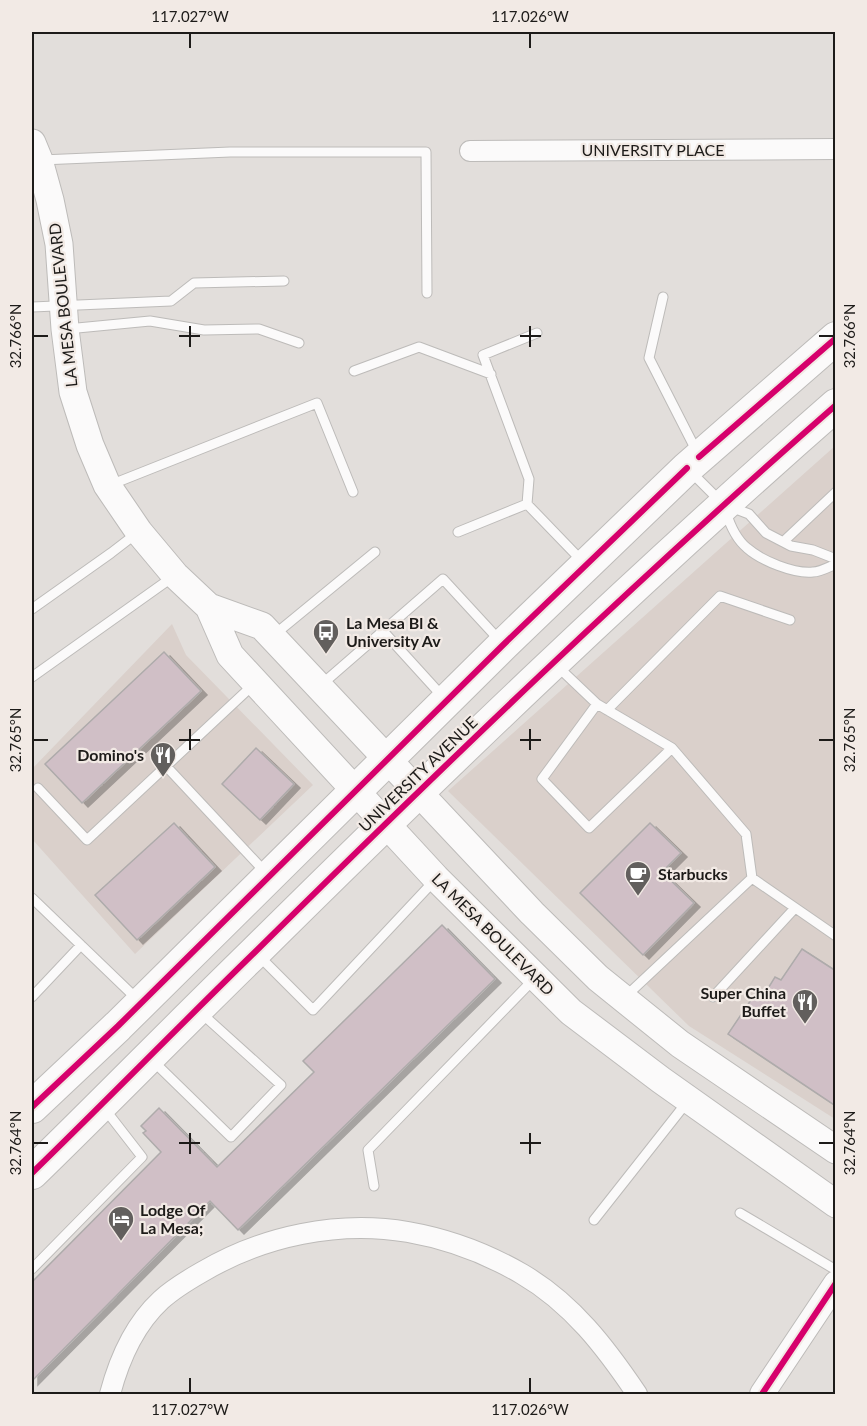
<svg xmlns="http://www.w3.org/2000/svg" width="867" height="1426" viewBox="0 0 867 1426" font-family="Lato,sans-serif">
<defs>
<filter id="shadow"><feDropShadow dx="6" dy="4" stdDeviation="0" flood-color="#0004"/></filter>
</defs>
<rect width="100%" height="100%" fill="#e2dedb"/>
<path fill="#dad0cb" d="M835,446v673l-146,-93 -241,-235z
M172,624l14,31 127,130 -178,169 -103,-115v-70z"/>
<path fill="#d0bfc6" stroke="#aeabab" stroke-width="1.5" filter="url(#shadow)" d="M164,652l37,39 -119,112 -37,-39z
M256,748l38,36 -34,36 -38,-36z
M174,823l41,44 -78,73 -42,-45z
M650,823l31,30 -19,19 32,31 -51,52 -63,-62z
M442,925l53,54 -257,251 -28,-29 -178,180v-99l129,-130 -18,-19 3,-2 -5,-5 18,-18 58,59 97,-95 -11,-11z
M802,949l34,22v135l-108,-72 29,-43 7,4 11,-18 6,3z"/>
<g fill="none" stroke-linecap="round" stroke-linejoin="round">
<g stroke="#bdbbb9" stroke-width="11">
<path id="service" d="M41,160l189,-8h196l1,141
M663,297l-14,61 48,94
M32,307l139,-6 23,-18 90,-2
M67,329l83,-8 54,9 55,-1 40,14
M537,333l-54,22 46,124 -2,25 55,57
M354,371l65,-24 72,27
M690,471l33,33 26,10 17,19 25,13 22,4 23,9
M110,485l207,-82 36,89
M726,512c4,13 10,27 21,36 15,13 47,26 66,24 7,0 16,-5 23,-8
M458,532l69,-28
M783,542l53,-50
M32,609l79,-56 26,-20
M383,631l60,66
M274,635l101,-83
M556,665l41,39 75,44 74,86 6,44 84,58
M32,677l142,-101
M321,685l122,-106 58,63
M597,704l-55,75 47,49 83,-80
M607,710l113,-114 70,24
M166,766l101,108
M38,788l49,52 167,-156
M32,898l107,103
M259,956l54,54 121,-129
M32,997l49,-52
M625,997l127,-119
M713,997l82,-89
M153,1061l78,76 50,-52 -81,-73
M374,1186l-6,-36 166,-171
M740,1213l96,57
M594,1220l93,-118
M32,1269l110,-112 -38,-49"/>
</g>
<g stroke="#bdbbb9" stroke-width="22">
<path id="minor" d="M470,151l366,-2
M110,1394c9,-34 24,-69 51,-94 12,-11 27,-20 41,-28 61,-36 136,-52 206,-40 40,7 78,21 114,42 50,29 84,74 115,120"/>
</g>
<g stroke="#bdbbb9" stroke-width="26">
<path id="tertiary" d="M762,1394l74,-111"/>
</g>
<g stroke="#bdbbb9" stroke-width="29">
<path id="secondary" d="M32,143l7,17 11,40 9,44 6,85 8,63 17,53 17,40 32,47 36,43 34,32 21,48 206,223 135,134 90,68 175,124
M209,607l53,19 270,287 66,65 82,66 156,106"/>
</g>
<g stroke="#bdbbb9" stroke-width="34">
<path id="primary" d="M32,1107l86,-81 385,-381 184,-177 149,-130
M32,1173c74,-72 147,-147 222,-220 189,-187 381,-372 582,-548"/>
</g>
<use href="#service" stroke="#fbfafa" stroke-width="9"/>
<use href="#minor" stroke="#fbfafa" stroke-width="20"/>
<use href="#tertiary" stroke="#fbfafa" stroke-width="24"/>
<use href="#secondary" stroke="#fbfafa" stroke-width="27"/>
<use href="#primary" stroke="#fbfafa" stroke-width="32"/>
<g stroke="#f2eae5" stroke-width="10">
<path id="cycleway" d="M699,457l137,-119
M32,1107l86,-81 385,-381 184,-177
M32,1173c74,-72 147,-147 222,-220 189,-187 381,-372 582,-548
M762,1394l74,-111"/>
</g>
<use href="#cycleway" stroke="#d6006c" stroke-width="6"/>
</g>
<path fill="none" stroke="#1d1b19" stroke-width="2" d="M190,33v15M530,33v15M190,326v21M530,326v21M33,336h15M179,336h21M520,336h21M819,336h15M190,729v21M530,729v21M33,740h15M179,740h21M520,740h21M819,740h15M190,1133v21M530,1133v21M33,1143h15M179,1143h21M520,1143h21M819,1143h15M190,1378v15M530,1378v15"/>
<defs>
<g id="bus-pin" transform="scale(1.35)"><path d="M0 17L-7.5 6A9.5 9.5 0 1 1 7.5 6Z" fill="#625f5d" stroke="#f2eae5"/><path d="M-5-6H5V4H4V6H2V4H-2V6H-4V4H-5ZM-3.5-4V0h7V-4ZM-3.5 1.2v1.5H-2V1.2ZM2 1.2v1.5H3.5V1.2Z" fill="#fff"/></g>
<g id="restaurant-pin" transform="scale(1.35)"><path d="M0 17L-7.5 6A9.5 9.5 0 1 1 7.5 6Z" fill="#625f5d" stroke="#f2eae5"/><path d="M-5-6h1v4h1v-4h1v4h1v-4h1v5L-1.5 .5V6h-2V.5L-5-1ZM5-6V6H3V1.5H1.5Q1.5-4 5-6Z" fill="#fff"/></g>
<g id="cafe-pin" transform="scale(1.35)"><path d="M0 17L-7.5 6A9.5 9.5 0 1 1 7.5 6Z" fill="#625f5d" stroke="#f2eae5"/><path d="M-5.5-4.5H6V0H3Q3 3.5 0 3.5H-2.5Q-5.5 3.5-5.5 0ZM3-3.2v2h1.7v-2ZM-6 4.5H4V6H-6Z" fill="#fff"/></g>
<g id="hotel-pin" transform="scale(1.35)"><path d="M0 17L-7.5 6A9.5 9.5 0 1 1 7.5 6Z" fill="#625f5d" stroke="#f2eae5"/><path d="M-6-4.5h1.5V1H6V5H4.5V3h-9V5H-6ZM-4 0a1.8 1.8 0 1 1 3.6 0ZM.5 0V-2.5h3Q6-2.5 6 0Z" fill="#fff"/></g>
</defs>
<g fill-rule="evenodd">
<use href="#bus-pin" x="326" y="632"/>
<use href="#restaurant-pin" x="163" y="755"/>
<use href="#cafe-pin" x="638" y="874"/>
<use href="#restaurant-pin" x="805" y="1002"/>
<use href="#hotel-pin" x="121" y="1219"/>
</g>
<g text-anchor="middle" stroke-width="4.5" stroke-linejoin="round" paint-order="stroke">
<g font-size="16" fill="#1d1b19" stroke="#f2eae5">
<text x="653" y="156">UNIVERSITY PLACE</text>
<text transform="translate(63 305) rotate(-96)" y="6">LA MESA BOULEVARD</text>
<text transform="translate(418 774) rotate(-44)" y="6">UNIVERSITY AVENUE</text>
<text transform="translate(493 934) rotate(45)" y="6">LA MESA BOULEVARD</text>
</g>
<g font-size="16" font-weight="bold" fill="#1d1b19" stroke="#f2eae5" text-anchor="start">
<text x="346" y="629">La Mesa Bl &amp;<tspan x="346" dy="18">University Av</tspan></text>
<text x="144" y="761" text-anchor="end">Domino's</text>
<text x="658" y="880">Starbucks</text>
<text x="786" y="999" text-anchor="end">Super China<tspan x="786" dy="18">Buffet</tspan></text>
<text x="140" y="1216">Lodge Of<tspan x="140" dy="18">La Mesa;</tspan></text>
</g>
</g>
<rect width="867" height="1426" fill="none" stroke="#f2eae5" stroke-width="66"/>
<rect x="33" y="33" width="801" height="1360" fill="none" stroke="#1d1b19" stroke-width="2"/>
<g font-size="15" text-anchor="middle" fill="#1d1b19">
<text x="190" y="22">117.027°W</text>
<text x="530" y="22">117.026°W</text>
<text transform="translate(16 336) rotate(-90)" y="5">32.766°N</text>
<text transform="translate(850 336) rotate(-90)" y="5">32.766°N</text>
<text transform="translate(16 740) rotate(-90)" y="5">32.765°N</text>
<text transform="translate(850 740) rotate(-90)" y="5">32.765°N</text>
<text transform="translate(16 1143) rotate(-90)" y="5">32.764°N</text>
<text transform="translate(850 1143) rotate(-90)" y="5">32.764°N</text>
<text x="190" y="1415">117.027°W</text>
<text x="530" y="1415">117.026°W</text>
</g>
</svg>
